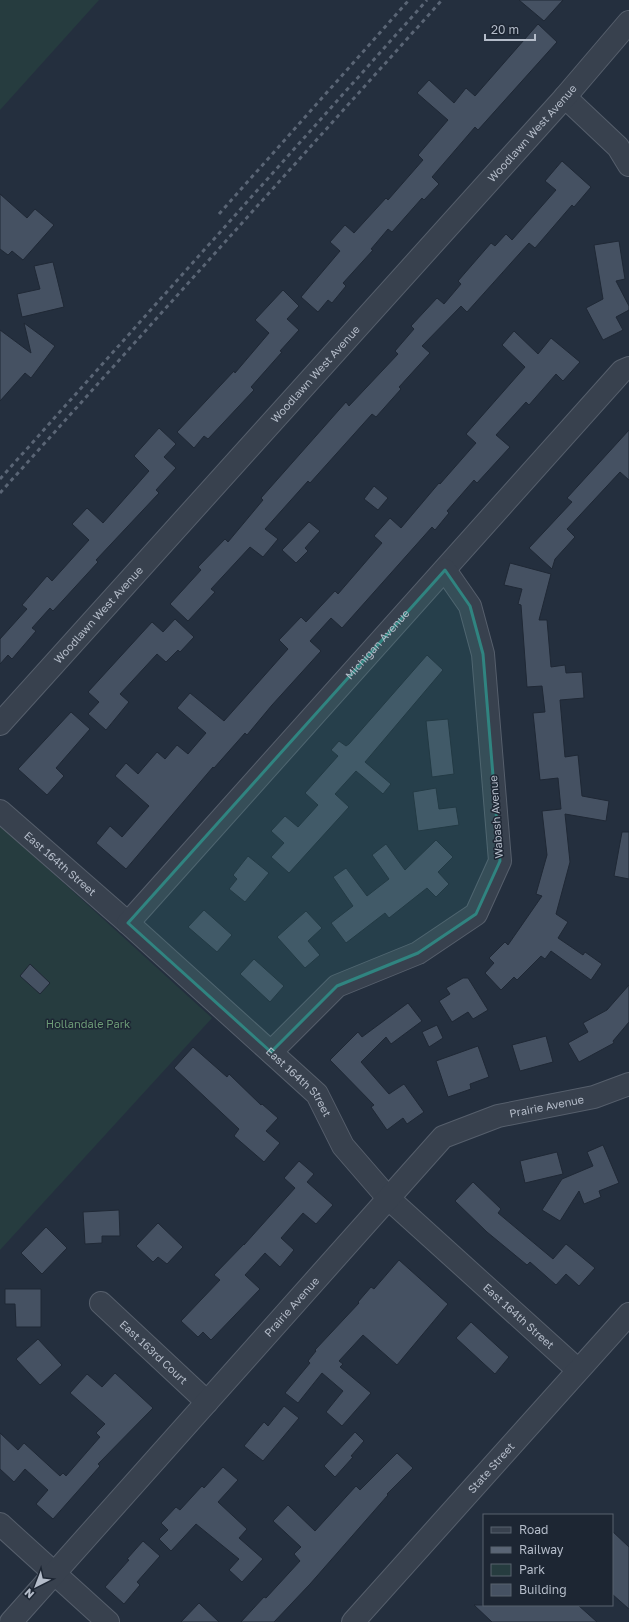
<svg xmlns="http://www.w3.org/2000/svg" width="629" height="1622" viewBox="0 0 629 1622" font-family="'Golos Text',sans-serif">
<rect width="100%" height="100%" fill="#242f3e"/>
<path fill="#263c3f" d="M0,0h99l-99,110z
M0,825l212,193 -212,232z"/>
<path fill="#455162" stroke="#1f2835" d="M519,0h44l-19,21z
M538,24l19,18 -79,88 -3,-3 -43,50 7,7 -15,16 -2,-2 -30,34 -4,-3 -17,20 2,1 -30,33 3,3 -14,17 -4,-3 -10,12 -17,-15 39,-46 -10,-9 15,-17 9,8 32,-35 2,2 35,-40 -5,-5 30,-35 -31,-27 12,-13 25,23 12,-15 9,8z
M562,161l29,26 -17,20 -2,-2 -37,43 -6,-5 -62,69 -6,-6 -39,40 8,7 -31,34 2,2 -25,28 -4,-3 -62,69 -2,-2 -43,48 13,10 -15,18 -13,-10 -39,42 4,3 -27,29 -18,-17 31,-34 -3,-3 27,-28 3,3 35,-42 -2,-2 85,-96 3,4 49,-52 -3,-3 19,-22 -3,-3 26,-28 7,6 17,-20 -3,-3 33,-38 4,3 11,-12 6,6 44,-50 -11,-9z
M0,194l27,24 8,-9 19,16 -31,35 -11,-9 -4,4 -8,-6z
M619,241l6,38 -9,2 13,25v4l-13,7 7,13 -20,10 -17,-32 17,-9 -9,-54z
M53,262l11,45 -42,10 -5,-23 23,-5 -6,-23z
M283,290l16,16 -12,13 12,11 -19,21 2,1 -31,35 3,3 -46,49 -4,-3 -10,12 -17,-16 57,-61 1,2 34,-40 -14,-13z
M24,323l31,23 -24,32 -6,-5 -25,28v-71l31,23z
M514,331l24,23 13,-16 29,24 -17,19 -7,-7 -27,31 -3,-3 -30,33 14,12 -33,36 -3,-3 -27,31 2,2 -14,17 -3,-3 -90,101 -11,-10 -21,23 11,10 -49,54 -25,30 -2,-2 -31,35 -1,-1 -87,102 -30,-26 14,-17 12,11 27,-31 -34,-30 11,-13 12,11 19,-22 8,7 12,-14 11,9 18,-21 -29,-25 13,-15 34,28 64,-72 -9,-9 22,-23 5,5 29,-31 3,3 44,-51 -8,-7 16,-18 11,10 38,-45 1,1 36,-41 -10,-9 59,-67 -23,-22z
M159,428l17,16 -12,13 12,11 -20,22 3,3 -63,67 2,2 -45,49 -3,-3 -18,20 4,3 -24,28 -4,-4 -8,9v-25l27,-30 -5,-4 25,-29 5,5 37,-41 -17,-16 15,-16 16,15 46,-52 -15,-15z
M629,430v50l-9,-8 -53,57 8,8 -20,22 -3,10 -23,-21 43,-46 -5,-4z
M374,486l14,12 -10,12 -14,-11z
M309,522l11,9 -15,17 3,3 -12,12 -14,-13z
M510,563l41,11 -12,46h8l4,47 14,-2 1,8 16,-1 2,26 -24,2 5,57 13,-2 4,41 27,5 -3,20 -41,-7 5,48 -14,52 12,8 -10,16 25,17 2,-3 17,12 -11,16 -40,-29 -6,8 -4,-3 -24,24 -3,-3 -13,13 -16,-17 9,-10 -5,-5 16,-16 3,3 34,-49 -6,-2 11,-39 -5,-44 19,-2 -3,-31 -18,2 -7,-67 12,-1 -3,-26 -15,1 -6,-82 -3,-1 4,-15 -18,-4z
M175,619l19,18 -14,15 -2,-2 -12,12 -9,-8 -37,40 9,8 -23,28 -18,-16 11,-12 -11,-10 64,-70 11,10z
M427,655l16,15 -78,92 26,22 -8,10 -27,-23 -21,23 14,13 -60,66 -18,-16 13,-14 -13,-12 14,-15 13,11 20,-22 -13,-12 33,-37 -7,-6 8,-9 7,5 3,-2z
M71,712l19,17 -34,39 8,8 -17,19 -29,-26z
M448,719l6,55 -22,3 -6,-56z
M436,788l3,21 17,-2 3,18 -41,6 -5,-39z
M622,832h7v47l-15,-3z
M436,840l17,17 -15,15 11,12 -13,13 -9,-9 -38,30 -4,-5 -39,30 -15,-20 22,-17 -20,-29 13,-9 21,28 22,-17 -17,-24 14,-11 19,26z
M248,856l21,17 -24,29 -16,-13 8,-10 -4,-4z
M204,910l28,25 -15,17 -29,-25z
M306,911l16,17 -14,13 12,14 -15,13 -28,-31z
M254,959l30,27 -14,16 -30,-28z
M30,964l20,19 -10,11 -20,-18z
M463,978h5l20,32 -15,9 -5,-7 -16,10 -13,-21 11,-7 -4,-6z
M629,985v37l-16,19 1,2 -35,19 -11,-19 20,-11 -5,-9 24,-13z
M408,1003l14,18 -31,23 -5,-7 -25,25 28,32 15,-10 20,28 -17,12 -4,-6 -16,12 -16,-23 3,-2 -44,-45 28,-28 4,5z
M437,1025l6,13 -14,9 -7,-15z
M546,1036l7,26 -33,9 -8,-26z
M478,1046l11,31 -19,7 1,5 -23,8 -12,-36z
M193,1047l34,30 2,-3 32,31 1,-1 16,14 -12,13 14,12 -16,19 -30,-26 5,-7 -65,-61z
M603,1145l16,38 -20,8 2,6 -17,7 -5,-13 -19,30 -18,-11 20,-31 31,-13 -6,-14z
M557,1152l6,22 -38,9 -5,-22z
M299,1161l15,13 -7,8 26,23 -17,19 -13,-11 -22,25 13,12 -14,17 -15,-14 -20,22 15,14 -49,51 -8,-8 -5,5 -17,-16 39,-41 -6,-5 30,-31v1l51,-57 -11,-10z
M473,1182l28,27 -3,4 55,46 13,-15 29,24 -16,18 -13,-12 -10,11 -26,-23 -3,3 -40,-33 -32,-31z
M119,1210l1,26h-18v7l-17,1 -2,-32z
M158,1223l25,24 -16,17 -9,-7 -5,5 -17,-16z
M46,1227l21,21 -25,26 -21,-21z
M399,1260l49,44 -51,61 -34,-30 -24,26 4,3 -3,3 31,26 -29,33 -16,-14 17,-21 -21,-18 -24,30 -13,-10 25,-30 -2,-2 8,-10 -1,-1 44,-47 -1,-1 13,-15 3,2z
M5,1289h36v38h-25l-1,-23h-10z
M471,1322l38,35 -14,17 -39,-36z
M38,1339l24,26 -22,20 -24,-26z
M115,1373l38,35 -55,56 2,2 -47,53 -17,-15 12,-14 -23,-21 -11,13 -14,-13v-36l18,17 6,-7 36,33 3,-3 3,3 34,-39 -4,-4 9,-9 -35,-31 17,-19 15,13z
M284,1406l15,12 -36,43 -19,-15 20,-24 4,4z
M355,1432l9,9 -13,15 2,1 -18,20 -11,-11z
M397,1453l16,15 -26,26 1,1 -78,89 -36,38h-33l23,-25 2,1 34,-37 -6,-7 7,-7 -28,-26 15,-16 27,26 41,-45 4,4z
M223,1467l15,13 -20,22 29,27 -8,9 24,21 -21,23 -13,-12 10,-11 -43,-35 -25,27 -12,-12 9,-9 -7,-7 15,-16 4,3 22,-24 2,2z
M612,1531l17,16v62l-17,-15z
M143,1541l17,15 -23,26 3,3 -16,19 -19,-17 24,-27 -2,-1z
M199,1603l20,19h-38z
M474,1605h104l19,17h-105z"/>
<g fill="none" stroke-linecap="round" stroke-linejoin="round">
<g stroke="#565f6c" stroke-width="24">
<g id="minor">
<path d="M565,97l53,50 11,18"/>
<path id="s1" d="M0,724l565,-627 64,-75"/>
<path id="s2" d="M0,811l128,112 189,171 26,52 45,52 190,172"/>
<path id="s3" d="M128,923l494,-552 7,-3"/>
<path d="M271,1052l66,-66 81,-33 58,-39 24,-53 -17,-207 -13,-48 -25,-36"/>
<path id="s4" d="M101,1303l106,99"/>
<path d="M0,1524l108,98"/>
<path id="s5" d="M11,1622l432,-485 55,-21 96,-19 35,-13"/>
<path id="s6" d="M353,1622l276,-308"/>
</g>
</g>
<use href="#minor" stroke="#38414e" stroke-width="22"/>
<path stroke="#5a6575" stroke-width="3" stroke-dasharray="4 4" stroke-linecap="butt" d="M219,214l190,-214
M0,479l427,-479
M0,493l442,-493"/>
</g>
<path fill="#308480" fill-opacity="0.2" stroke="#308480" stroke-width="3" stroke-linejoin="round" d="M445,570l25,36 13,48 17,207 -24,53 -58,39 -81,33 -66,66 -143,-129z"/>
<g text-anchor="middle" stroke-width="3" stroke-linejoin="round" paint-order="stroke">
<g font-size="11" fill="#b4bcc9" stroke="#1d2633">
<text dy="4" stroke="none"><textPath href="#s1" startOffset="795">Woodlawn West Avenue</textPath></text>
<text dy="4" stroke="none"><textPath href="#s1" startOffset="471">Woodlawn West Avenue</textPath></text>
<text dy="4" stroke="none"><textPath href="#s1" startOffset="147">Woodlawn West Avenue</textPath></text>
<text dy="4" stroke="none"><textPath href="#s3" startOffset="374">Michigan Avenue</textPath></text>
<text transform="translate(496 817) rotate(-94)" y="4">Wabash Avenue</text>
<text dy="4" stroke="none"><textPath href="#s2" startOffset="80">East 164th Street</textPath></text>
<text dy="4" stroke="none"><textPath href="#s2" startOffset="404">East 164th Street</textPath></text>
<text dy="4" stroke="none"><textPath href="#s5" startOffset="758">Prairie Avenue</textPath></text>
<text dy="4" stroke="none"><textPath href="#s5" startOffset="422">Prairie Avenue</textPath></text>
<text dy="4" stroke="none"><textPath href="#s2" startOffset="728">East 164th Street</textPath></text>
<text dy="4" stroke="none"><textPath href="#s4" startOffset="72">East 163rd Court</textPath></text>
<text dy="4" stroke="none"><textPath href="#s6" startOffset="207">State Street</textPath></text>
</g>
<g font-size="11" fill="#6b9a76" stroke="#1d2633">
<text x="88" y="1028">Hollandale Park</text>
</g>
</g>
<rect x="483" y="1514" width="130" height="92" fill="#1d2633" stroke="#59626f"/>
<rect x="491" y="1527" width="20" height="6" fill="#38414e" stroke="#59626f"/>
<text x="519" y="1534" font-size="12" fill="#b4bcc9">Road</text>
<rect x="491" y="1547" width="20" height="6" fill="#5a6575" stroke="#59626f"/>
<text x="519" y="1554" font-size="12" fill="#b4bcc9">Railway</text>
<rect x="491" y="1564" width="20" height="12" fill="#263c3f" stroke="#59626f"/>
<text x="519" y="1574" font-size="12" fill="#b4bcc9">Park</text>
<rect x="491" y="1584" width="20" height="12" fill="#455162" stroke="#59626f"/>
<text x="519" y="1594" font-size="12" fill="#b4bcc9">Building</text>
<g transform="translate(36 1586) rotate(222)" stroke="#1d2633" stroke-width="3" paint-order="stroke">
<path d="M0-3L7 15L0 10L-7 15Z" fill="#b4bcc9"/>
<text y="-6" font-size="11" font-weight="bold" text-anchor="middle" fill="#b4bcc9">N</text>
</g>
<path d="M485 34v6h50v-6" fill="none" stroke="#b4bcc9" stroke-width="2"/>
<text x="491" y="34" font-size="12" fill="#b4bcc9" stroke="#1d2633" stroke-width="3" paint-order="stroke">20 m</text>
</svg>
